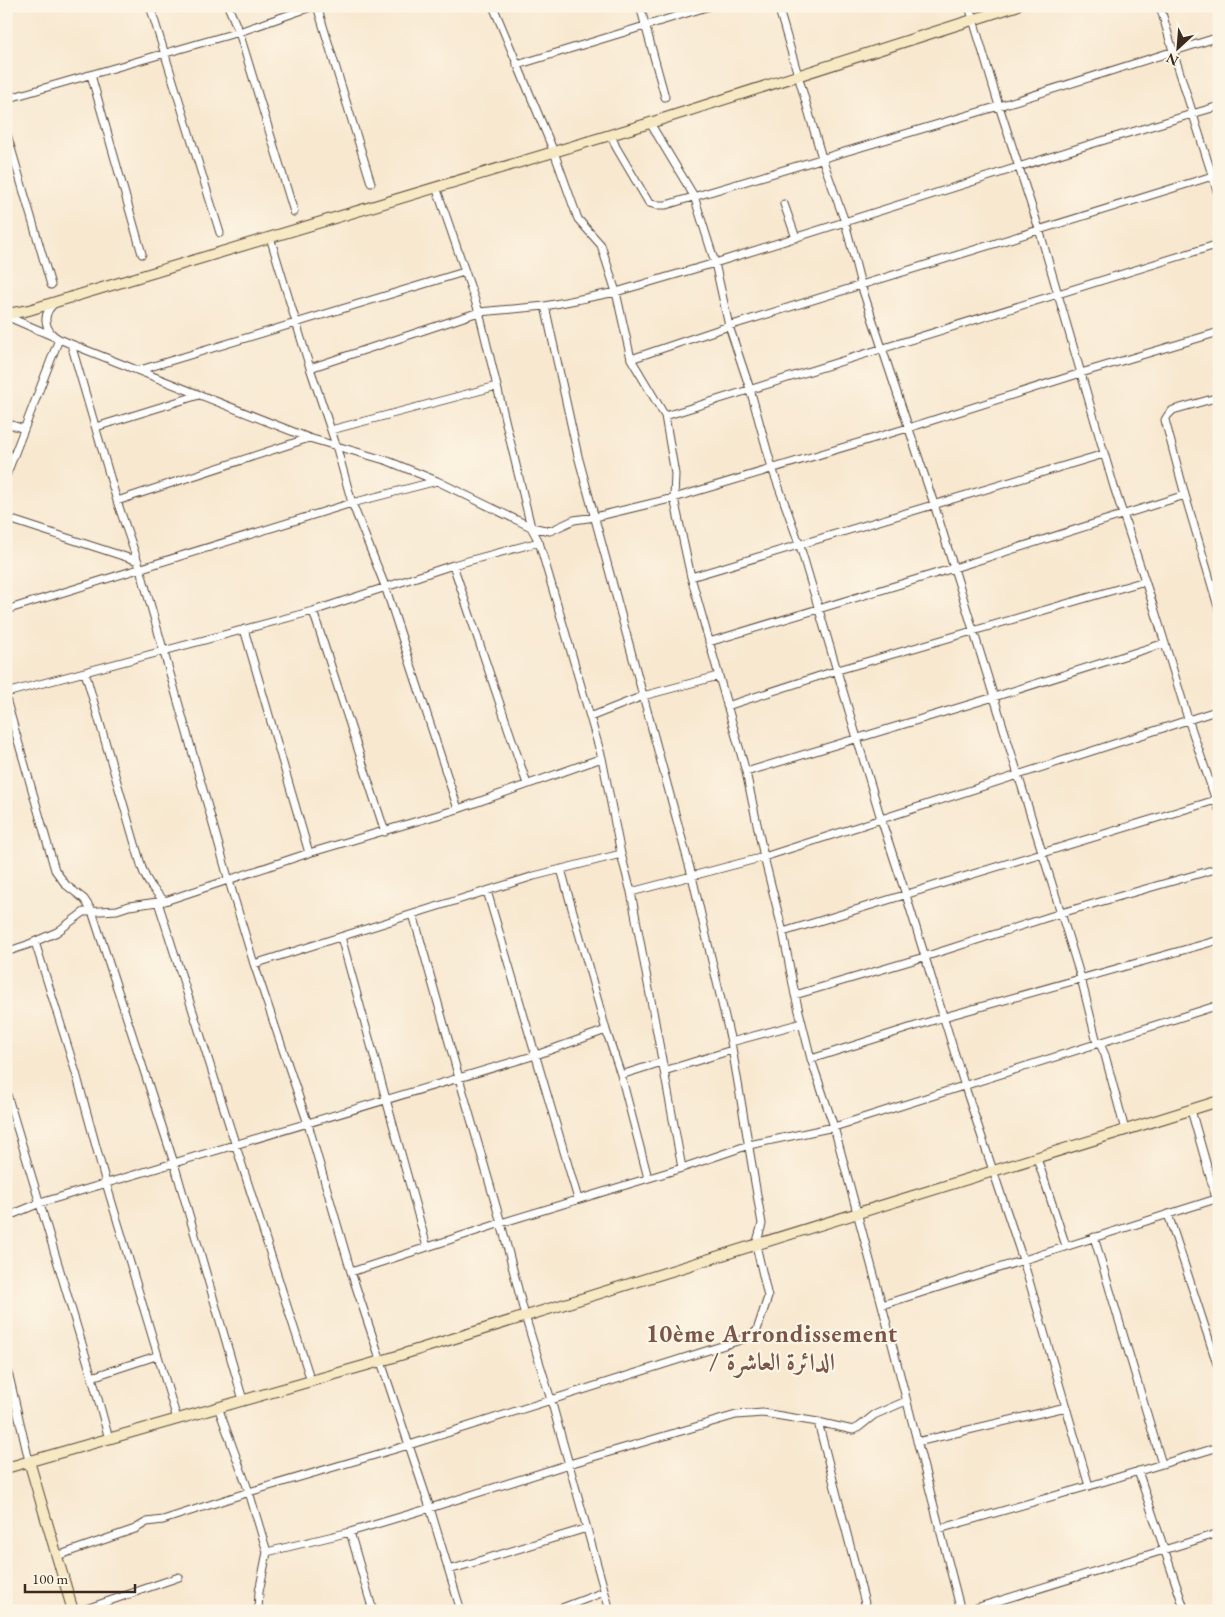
<svg xmlns="http://www.w3.org/2000/svg" width="1225" height="1617" viewBox="0 0 1225 1617" font-family="'EB Garamond',Amiri,serif">
<rect width="100%" height="100%" fill="#fcf5e5"/>
<filter id="ink" filterUnits="userSpaceOnUse"><feTurbulence type="fractalNoise" baseFrequency=".02" numOctaves="2"/><feDisplacementMap in="SourceGraphic" scale="10" xChannelSelector="R" yChannelSelector="G"/><feConvolveMatrix kernelMatrix="1 2 1 2 8 2 1 2 1" color-interpolation-filters="sRGB"/></filter>
<filter id="wash" filterUnits="userSpaceOnUse"><feTurbulence type="fractalNoise" baseFrequency=".0096" numOctaves="4" result="noise"/><feDisplacementMap in="SourceGraphic" scale="20" xChannelSelector="R" yChannelSelector="G"/><feGaussianBlur stdDeviation="1.12" result="paint"/><feColorMatrix in="noise" values="0 0 0 0 0 0 0 0 0 0 0 0 0 0 0 0 0 1.4 0 .05"/><feComposite in="paint" operator="in"/></filter>
<g filter="url(#wash)">
<rect width="100%" height="100%" fill="#f8e8d0"/>
</g>
<g filter="url(#ink)">
<g fill="none" stroke-linecap="round" stroke-linejoin="round">
<g stroke="#574639" stroke-width="9">
<path id="street" d="M150,6l70,227
M228,6l11,26 55,180
M317,6l54,177
M493,6l61,146 24,67 23,26 15,47 15,67 34,57 10,58 -1,24 17,79 55,195 18,85 19,75 12,63 16,64 23,68 48,178 79,306
M640,6l25,91
M778,6l44,152 23,64 16,63 73,219 127,409 20,65 16,65 4,3 4,9 20,75
M969,6l30,100 40,123 75,258 41,124 33,108 31,90
M1160,6l13,45 46,146
M517,65l193,-59
M91,75l51,179
M6,99l233,-67 75,-26
M650,123l44,73 21,67 14,63 21,63 22,79 28,78 81,273 25,76 59,192 58,173 66,226
M6,131l45,154
M611,135l5,12 33,56 7,2h10l333,-99 220,-69
M436,187l43,125 52,215 8,15 63,216 19,96 10,38 51,276
M784,204l12,34
M270,237l40,131 26,77 16,58 33,83 73,223
M6,316l65,28 238,94 79,23 49,20 94,46 19,4 24,-11 21,-3 79,-19 234,-70 173,-55 138,-41
M71,344l46,157 23,67 89,313 25,83 54,160 43,148 79,236 31,103
M631,359l98,-33 490,-152
M310,368l169,-56 66,-6 71,-14 99,-29 373,-118 131,-39
M140,370l324,-98
M1219,397l-46,13 -5,5 -3,5 20,75 34,115
M665,416l554,-172
M6,423l18,6
M96,427l103,-32
M331,430l166,-44
M6,476l53,-137c-15,-8 -18,-25 -4,-36
M117,501l192,-63
M6,518l132,43
M453,565l74,219
M691,577l413,-123
M6,610l346,-107 85,-22
M313,611l72,221
M244,629l65,224
M709,642l245,-74 231,-73
M85,672l57,196c5,15 12,23 23,33
M6,693l307,-82 140,-46 86,-23
M6,699l49,171 11,15 18,14 8,12 82,252 69,237
M727,706l111,-36 307,-89
M590,717l53,-21 75,-20
M746,772l248,-75 171,-54
M561,869l45,161 15,45 27,103
M487,891l91,308
M631,892l133,-35 455,-147
M158,902l153,479
M413,914l46,164 42,145 24,93 26,84 59,211
M783,932l436,-133
M341,937l86,310
M35,942l41,131 30,110 71,236
M6,952l21,-7 30,-13 27,-20 33,-2 12,-4 36,-5 144,-48 149,-44 144,-51
M254,964l280,-88 87,-22
M795,995l129,-38 137,-44 158,-45
M731,1042l71,-19
M811,1059l133,-42 275,-77
M664,1071l68,-21
M621,1075l41,-13
M6,1091l86,286 17,62
M1191,1110l25,88
M1037,1158l29,88
M1168,1214l51,156
M6,1217l34,-14 496,-148 70,-25
M1094,1237l68,227
M351,1272l150,-49 181,-55 67,-23 85,-18 385,-122
M882,1305l337,-107
M6,1368l4,12 19,81
M92,1377l64,-21
M218,1407l31,85 18,60 -8,40 -1,19
M818,1422l49,189
M917,1442l149,-35
M1138,1471l47,140
M939,1529l150,-43 130,-39
M350,1532l23,79
M267,1552l83,-20 80,-24 139,-44 167,-49 27,-2 55,9 35,8 6,-3 15,-12 32,-14
M57,1556l78,-27 12,-7 16,-2 86,-28 160,-47 341,-108 7,-7 11,-33 -12,-52 6,-21 -31,-182 -39,-166 -114,-420 -33,-150
M449,1570l138,-42
M6,1609l1,2
M80,1611l99,-34
M554,1611l50,-19
M966,1611l253,-78"/>
</g>
<g stroke="#574639" stroke-width="12">
<path id="secondary" d="M6,312l7,1 16,-3 621,-187 366,-117
M29,1461l44,150
M6,1468l375,-107 838,-260"/>
</g>
<use href="#street" stroke="#fff" stroke-width="7"/>
<use href="#secondary" stroke="#f6e9c3" stroke-width="10"/>
</g>
</g>
<g text-anchor="middle" stroke-width="4.5" stroke-linejoin="round" paint-order="stroke">
<g font-size="24" font-weight="bold" letter-spacing="1" fill="#7b554a" stroke="#fcf5e5">
<text x="772" y="1342">10ème Arrondissement<tspan x="772" dy="28">/ الدائرة العاشرة</tspan></text>
</g>
</g>
<rect width="1225" height="1617" fill="none" stroke="#fcf5e5" stroke-width="25"/>
<g transform="translate(1178 48) rotate(206)" stroke="#fcf5e5" stroke-width="4" paint-order="stroke">
<path d="M0-4L9 19L0 12L-9 19Z" fill="#3b2a1e"/>
<text y="-8" font-size="14" font-weight="bold" text-anchor="middle" fill="#3b2a1e">N</text>
</g>
<path d="M25 1584v8h110v-8" fill="none" stroke="#3b2a1e" stroke-width="2.5"/>
<text x="32" y="1584" font-size="15" fill="#3b2a1e" stroke="#fcf5e5" stroke-width="4" paint-order="stroke">100 m</text>
</svg>
